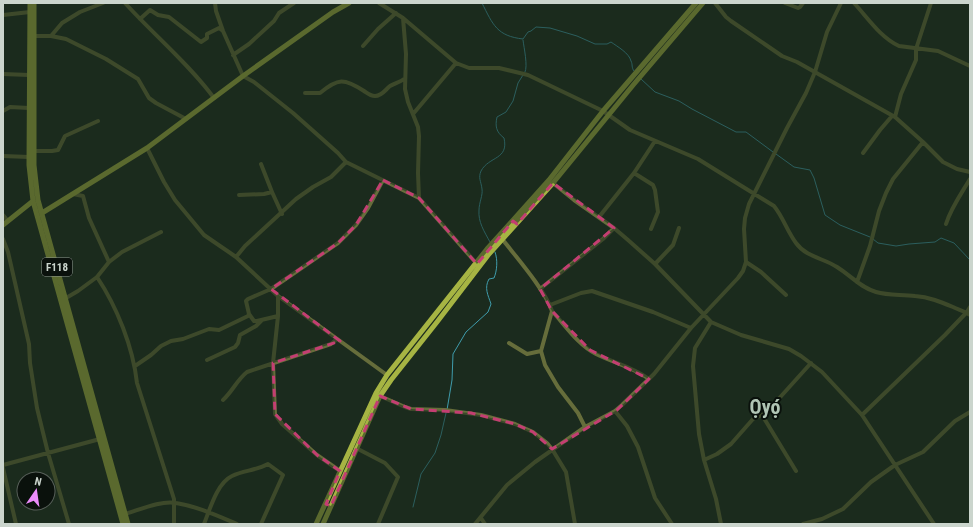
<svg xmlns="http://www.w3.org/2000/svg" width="973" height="527" viewBox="0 0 973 527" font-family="'Roboto Condensed',sans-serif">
<rect width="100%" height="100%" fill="#1b2b1e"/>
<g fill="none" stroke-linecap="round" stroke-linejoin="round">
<path stroke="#3f9cac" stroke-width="1" d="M482,3c11,22 15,33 41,36l5,-7 3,-1 5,-4 14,1 27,8 18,8h12l4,-2c7,5 18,11 20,19 2,4 0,6 3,10
M523,40c1,8 5,26 2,32
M641,79l14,13 24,9 13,8 44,23h10l27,20
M776,154l18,13 16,3 4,8 11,37 15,10 30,12
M873,239l5,4 18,3 13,-2 26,-2 6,-4 13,5 16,17
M490,242c-6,-11 -12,-20 -11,-32 0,-7 4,-15 3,-21 -1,-8 -4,-11 -1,-18 8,-15 28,-11 23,-33 -8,-6 -9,-12 -7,-21l9,-5 7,-11 5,-18 5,-8
M447,410l5,-30 1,-26 13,-22 22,-20 3,-8c-3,-9 -7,-16 -2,-25l5,-1c3,-7 4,-18 1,-26
M413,507l8,-33 14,-21 6,-18 5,-22"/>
<path stroke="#666d3b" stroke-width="4" d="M125,3c29,32 63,60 89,95
M215,3l1,8 7,20 20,45 11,6 39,31 45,40 8,9 73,36 58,66
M379,3l24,15 53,45 13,5h30l29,7 75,36 27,19 68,29 76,47c9,11 13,25 22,37 10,14 27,15 41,24 13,8 24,21 39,25 13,4 26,2 39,4 14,1 26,6 38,11 6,3 12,4 17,8
M715,3l11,14 5,4 51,35 15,6 98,55 28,25 20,20 14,7 13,3
M785,3l13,5 2,-1 3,-4
M854,3c14,15 26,34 45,43l39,5 32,15
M3,15l27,-3
M403,18l3,36 -1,35 3,13 10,25 1,9 -1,37 1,25
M140,19l10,-9 8,5 11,2 32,25 6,-4v-4l12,-6 4,3
M35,36h16l15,3 40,20 32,20 11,19 7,5 30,16
M51,36l11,-13 18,-11 23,-9
M363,46l15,-17 18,-16
M233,55l16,-11 25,-23 5,-8 15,-10
M3,74l26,1
M305,93h15c18,-15 24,-15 44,-2 3,2 6,5 11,5 7,0 10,-6 15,-10 5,-3 10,-4 14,-7
M3,111l7,-4 19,1
M413,114l43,-51
M895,117l6,-23 15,-34v-11l15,-46
M147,148l17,34 11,18 29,35 32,22 42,39 109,79
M34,151h18l6,-1 7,-14 33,-15
M863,153l17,-23 12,-14
M3,156l26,1
M261,164l11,28
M634,173l19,12 2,5 3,22 -7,17
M553,183l21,17 40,28 14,12 27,24 56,58 30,13 48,14 12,7 21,16 40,43 72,109
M73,194l10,2 6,22 20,44
M239,195l25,-1 8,-2 10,22
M3,215l5,6
M599,217l35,-44 21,-32
M946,224c5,-16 15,-30 24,-45
M3,239l5,13 21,92 1,19 7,45 11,45 21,71
M503,240c14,18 42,50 49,71 13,14 26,34 44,43 18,9 37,13 53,25
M236,257l9,-11 51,-47 17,-12 18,-10 15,-15
M746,262l15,10 25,23
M655,264l18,-19 6,-17
M97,277c20,30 36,70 40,106l37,116v25
M857,282l13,-36 9,-35 7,-18 7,-14 30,-37
M540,289l63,-50 11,-11
M278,296v20l-5,47 2,51 7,10 35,31 23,16
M66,298l12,-7 19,-14 12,-15 13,-10 39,-20
M550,305l31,-12 11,-2 61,21 38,16
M552,311l-11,40 4,14 13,22 20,26 7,14
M249,314l-3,-13 2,-2 23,-10 67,-46 18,-18 12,-17 15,-28
M711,322l-16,26 -2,18 6,68 5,26 12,39 5,25
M509,343l18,11 14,-3
M207,360l28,-13 3,-4 2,-8 16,-9 5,-5
M135,366l16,-11 10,-9 10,-5 12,-2 26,-10 10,1 29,-14 1,-2 5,7h3l21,-5
M380,396l25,11 6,2 34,1 36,5 34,9 18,8 14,11 5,6 14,23 9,52
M223,400c9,-8 14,-20 24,-28l84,-28 6,-5
M615,411l12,15 11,21 17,51 17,26
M762,415l34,56
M862,415l83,-80 22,-23 3,-5
M356,448l29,15 13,14 -20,47
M704,460l13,-6 14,-10 22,-25 9,-4 12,-11 37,-41
M3,465l97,-26
M3,468l13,56
M125,514c14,-4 36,-14 51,-11 20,3 42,13 61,21
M481,518l4,6
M204,524c6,-15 13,-41 28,-48 12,-6 23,-5 36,-12l15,11 -22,49
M475,524l32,-39 28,-23 50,-35 30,-16 7,-6 32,-31 37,-46 47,-50 5,-7 3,-9 -2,-33 1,-11 4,-14 38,-76 19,-35 9,-21 12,-40 14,-29
M803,524l19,-5 21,-10 28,-27 24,-17 28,-13 32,-31 15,-9"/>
<path stroke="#a6b443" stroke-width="5" d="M30,3l-1,162 4,36 90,323
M34,3v162l4,35 90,324
M42,213l105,-65 96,-72 90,-64 16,-9
M3,225l30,-24
M316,524l60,-131 11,-18 100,-126 62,-69 54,-69 93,-108
M323,524l57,-128 11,-16 46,-58 52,-68 64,-71 81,-99 69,-81"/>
</g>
<path d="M0 0H973V527H0ZM383,180l36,18 58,66 36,-43 4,3 36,-41 61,45 -74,61 12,22 38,39 59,29 -32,31 -65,39 -19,-17 -18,-8 -44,-11 -60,-4 -31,-13 -49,110 -5,-2 14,-33 -23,-16 -42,-41 -2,-51 67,-22 -69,-52 67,-46 18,-18z" fill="#1b2b1e" fill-opacity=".55" fill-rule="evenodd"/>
<path fill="none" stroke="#c43e72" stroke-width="3" stroke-dasharray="8 5" stroke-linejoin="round" d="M383,180l36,18 58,66 36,-43 4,3 36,-41 61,45 -74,61 12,22 38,39 59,29 -32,31 -65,39 -19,-17 -18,-8 -44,-11 -60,-4 -31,-13 -49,110 -5,-2 14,-33 -23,-16 -42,-41 -2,-51 67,-22 -69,-52 67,-46 18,-18z"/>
<g text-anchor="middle" stroke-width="4" stroke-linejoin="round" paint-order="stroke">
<rect fill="#0a110c" stroke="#919a93" stroke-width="1" x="42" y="258" width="30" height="18" rx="3"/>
<g font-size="11" font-weight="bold" fill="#cbd5cd">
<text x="57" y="271">F118</text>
</g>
<g font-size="20" font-weight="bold" fill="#b0c4b4" stroke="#0a110c">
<text x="765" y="414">Ọ̀yọ́</text>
</g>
</g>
<rect width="973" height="527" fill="none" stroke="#cbd5cd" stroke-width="8"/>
<g transform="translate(36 491) rotate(13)"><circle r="19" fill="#0a110c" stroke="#575f59"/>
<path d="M0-3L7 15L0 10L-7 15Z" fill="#ec8cfb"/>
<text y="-6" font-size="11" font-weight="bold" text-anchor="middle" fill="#cbd5cd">N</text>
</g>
</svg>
